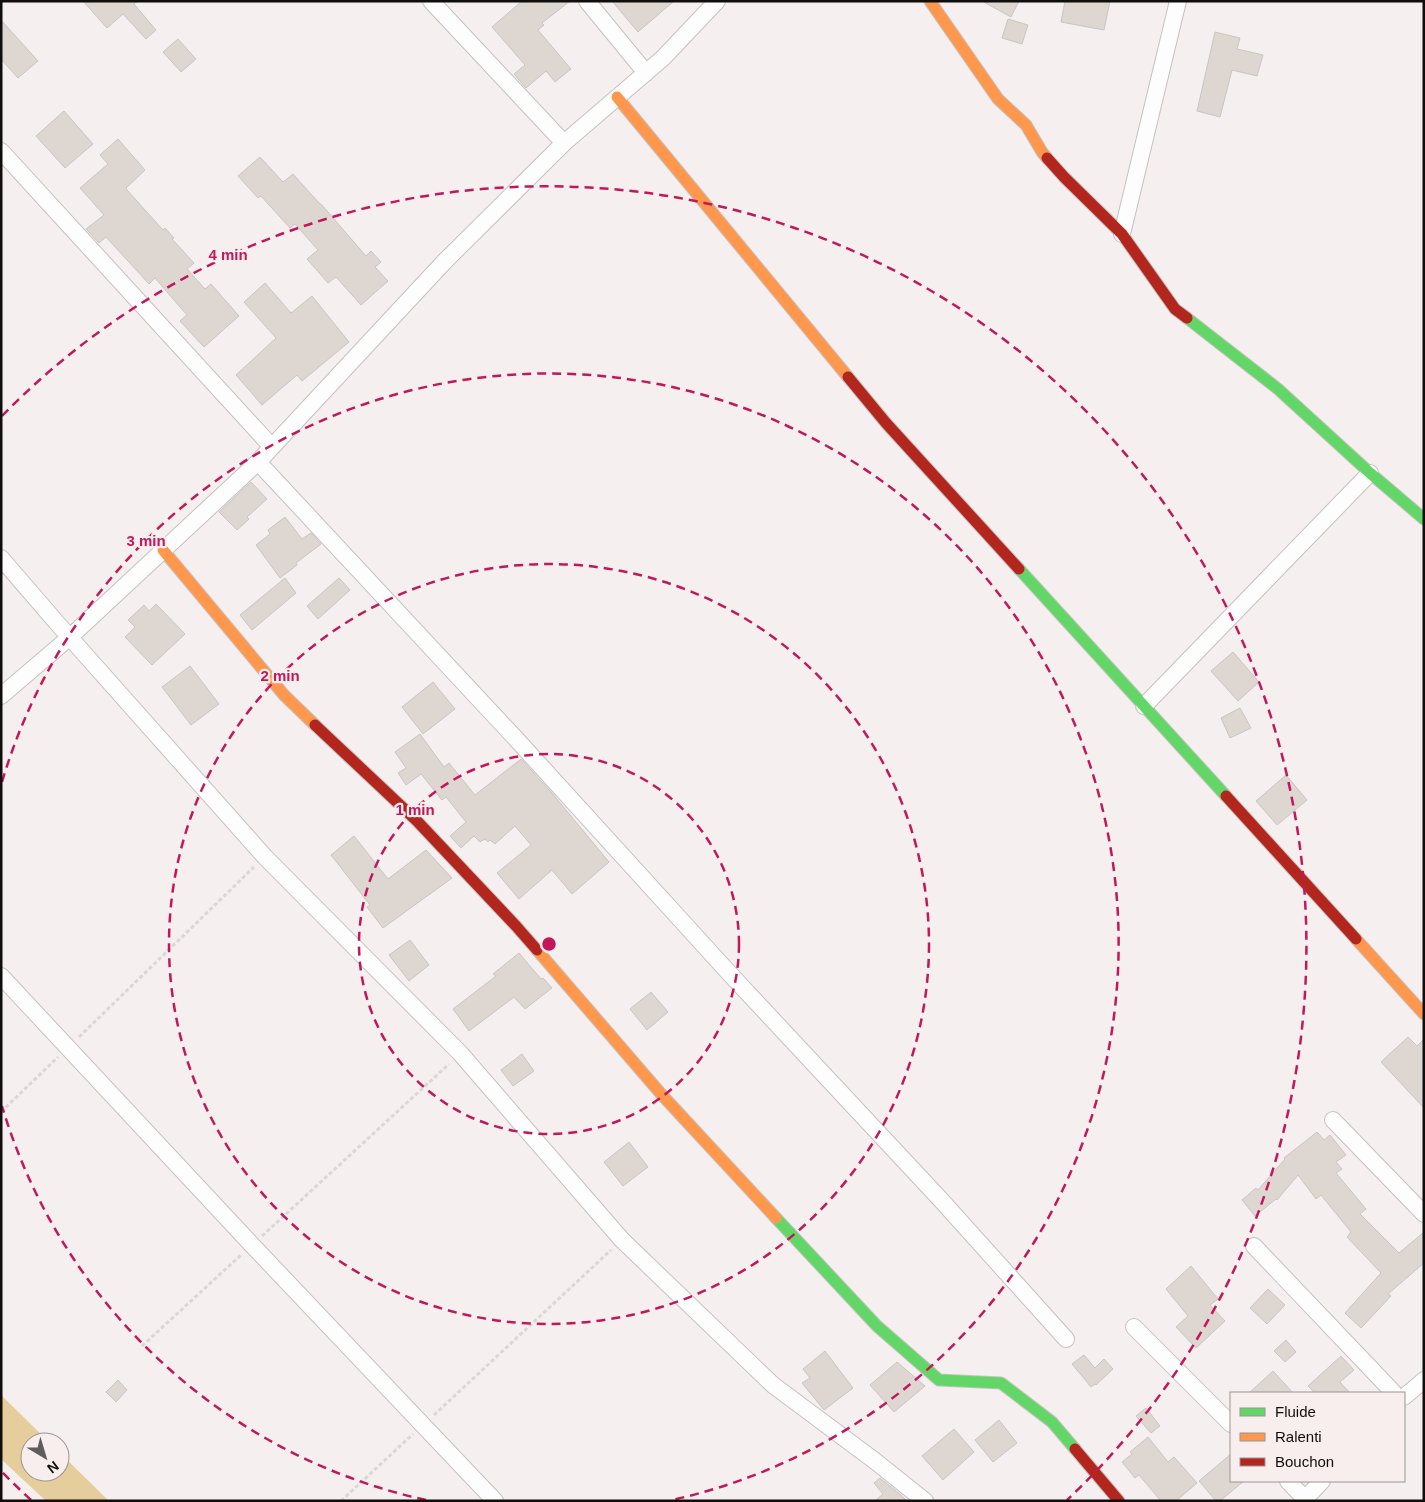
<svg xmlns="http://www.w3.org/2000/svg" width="1425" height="1502" viewBox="0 0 1425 1502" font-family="Arial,sans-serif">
<rect width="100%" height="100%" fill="#f5f0ef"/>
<path fill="#e6cd9c" d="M1,1395l48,47h-19v30h30v-19l49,48h-63l-45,-42z"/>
<path fill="#ded6d1" stroke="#c8c5c3" d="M83,1h55l-4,3 22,26 -10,9 -23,-25 -16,14z
M522,1h48l-28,22 2,2 -6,5 33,39 -16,13 -9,-11 -20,17 -12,-14 11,-9 -33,-38z
M612,1h62l-36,31z
M982,1h37l-8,16z
M1065,1h45l-6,29 -43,-8z
M1008,19l20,6 -6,19 -20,-6z
M1,20l37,41 -20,17 -17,-19z
M1215,32l25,6 -3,11 26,6 -6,21 -25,-6 -12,47 -23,-6z
M178,39l18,20 -15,13 -18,-20z
M64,111l29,33 -28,24 -29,-32z
M118,139l27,31 -19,18 1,2 36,40 2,-2 9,10 -2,1 22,24 -7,6 18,20 6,-5 28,32 -35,31 -24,-26 7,-6 -32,-37 -6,6 -43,-47 -7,6 -13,-14 18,-14 -24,-27 28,-24 -8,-9z
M260,157l23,25 10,-8 27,30h1l45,52 5,-5 10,11 -6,5 13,14 -27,24 -25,-28 -8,6 -21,-24 11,-9 -23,-26 -5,4 -29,-32 -3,2 -20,-22z
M265,283l26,30 21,-17 37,46 -47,39 -5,-6 -35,30 -26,-30 40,-37 -32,-36z
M251,482l16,17 -20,18 2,2 -12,11 -18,-18z
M285,517l17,22 9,-6 10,11 -25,19 1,2 -17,13 -24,-33 14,-11 -2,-4z
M285,578l11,15 -44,37 -12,-15z
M339,578l11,12 -32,29 -11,-13z
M156,604l29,30 -33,31 -27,-28 10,-10 -7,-7 16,-15 5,6z
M1233,652l26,30 -21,19 -27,-30z
M190,666l29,38 -28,21 -29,-38z
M433,682l22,27 -32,25 -21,-27z
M1240,708l11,20 -21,10 -9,-20z
M420,734l24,33 5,-4 26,32 46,-36 30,33 58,70 -37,32 -20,-24 -33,29 -22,-26 34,-28 -16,-19 -20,18 -5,-4 -2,2 -3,-3 -5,3 -6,-6 -13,12 -11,-12 16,-14 -20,-25 -4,3 -21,-26 -15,11 -8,-12 8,-5 -11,-16z
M1286,775l21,25 -30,25 -21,-24z
M354,836l34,43 38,-29 26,28 -69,50 -16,-21 3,-2 -39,-50z
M410,940l19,25 -20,16 -20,-26z
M519,953l22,26 2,-1 9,10 -27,21 -11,-12 -45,34 -16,-22 43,-33 -3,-2z
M651,992l17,20 -21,18 -17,-21z
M1408,1037l9,9 7,-7v69l-43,-46z
M522,1054l12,17 -21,15 -12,-16z
M1317,1132l7,8 6,-5 16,20 -10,7 6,7 -6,4 30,36 -6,5 39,39 25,-21v31l-36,31 3,2 -30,32 -16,-15 36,-40 -34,-36 4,-5 -30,-37 -5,4 -18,-24 -21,25 -1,-1 -21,17 -13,-16 14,-12 2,2 27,-31 -1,-1z
M629,1142l19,25 -25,19 -19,-24z
M1191,1266l27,33 -8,6 15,16 -29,27 -20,-21 12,-11 -22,-27z
M1268,1289l17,16 -18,19 -17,-16z
M1286,1340l10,12 -11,10 -11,-11z
M825,1351l28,37 -29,22 -22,-27 8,-5 -7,-9z
M1084,1355l11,13 9,-9 9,10 -17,16 -1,-1 -4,3 -19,-23z
M1341,1356l13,14 -14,12 10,11h-35l-7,-7z
M897,1362l28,24 -31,26 -24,-27z
M1273,1371l20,22h-44z
M118,1380l9,10 -11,12 -10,-10z
M1146,1408l14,18 -9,7 -15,-17z
M999,1420l18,23 -24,19 -18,-22z
M954,1429l20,23 -31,28 -21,-24z
M1148,1437l20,25 6,-5 23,26 -21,18h-15l-22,-26 -4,3 -13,-16 10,-8 -2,-2z
M1231,1454v27h13l-24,20h-4l-17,-20z
M880,1478l21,17 6,6h-32l8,-7 -9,-11z"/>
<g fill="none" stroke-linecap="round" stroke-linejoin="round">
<g stroke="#c5c1c0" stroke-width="18">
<path id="street" d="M431,1l133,142
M587,1l59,72
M1,151l271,296
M1122,234l56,-233
M258,462l260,279 212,233 211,226 125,139
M1,558l56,65 208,234 195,196 162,187 151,145 102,76 50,40
M1,696l69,-59 188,-175 186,-200 120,-119 99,-85 54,-57
M1144,706l226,-233
M1,976l251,269 243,256
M1333,1120l91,94
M1254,1246l140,147
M1134,1327l97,97
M1404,1397l20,-17
M1288,1481l19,20
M1303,1501l19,-20"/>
</g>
<g stroke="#c5c1c0" stroke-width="13">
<path id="fast" d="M1187,318l91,71 92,84 54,46
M1019,569l207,227
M776,1218l101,108 62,54 62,3 51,39 23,27"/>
</g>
<g stroke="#c5c1c0" stroke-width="13">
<path id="slow" d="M930,1l68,98 28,26 16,27 5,6
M617,97l231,280
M163,550l121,145 31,30
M1356,939l68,75
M537,950l125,145 114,123"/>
</g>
<g stroke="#c5c1c0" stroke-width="13">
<path id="jam" d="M1047,158l17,19 58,57 53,75 12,9
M848,377l38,46 133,146
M315,725l102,96 99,105 21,24
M1226,796l130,143
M1075,1449l44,52"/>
</g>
<path stroke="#d9d7d7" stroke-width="3" stroke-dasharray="4 2.5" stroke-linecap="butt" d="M79,1037l175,-170
M1,1112l57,-55
M262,1236l187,-172
M142,1346l99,-91
M434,1415l177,-165
M341,1501l72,-67"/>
<use href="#street" stroke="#fefdfd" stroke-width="16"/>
<use href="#fast" stroke="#63d668" stroke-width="11"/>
<use href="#slow" stroke="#ff974d" stroke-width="11"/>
<use href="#jam" stroke="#b3261e" stroke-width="11"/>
</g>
<g fill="none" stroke="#c2185b" stroke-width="2.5" stroke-dasharray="9 6">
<circle cx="549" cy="944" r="190"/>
<circle cx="549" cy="944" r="380"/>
<path d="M426 1500A570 570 0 0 1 2 1106M2 782A570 570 0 1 1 672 1500"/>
<path d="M31 1500A760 760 0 0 1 2 1472M2 416A760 760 0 1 1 1067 1500"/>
</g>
<circle cx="549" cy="944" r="8" fill="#c2185b" stroke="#f7eeed" stroke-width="2.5"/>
<g font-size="15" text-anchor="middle" font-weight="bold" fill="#c2185b" stroke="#f7eeed" stroke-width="4.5" stroke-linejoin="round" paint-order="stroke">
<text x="228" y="260">4 min</text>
<text x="146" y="546">3 min</text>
<text x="280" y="681">2 min</text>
<text x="415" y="815">1 min</text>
</g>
<rect width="1425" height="1502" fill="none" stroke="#100d0d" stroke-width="5"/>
<rect x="1230" y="1392" width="175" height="90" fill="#f7eeed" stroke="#9b9493"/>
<rect x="1240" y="1408" width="25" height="8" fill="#63d668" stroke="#9b9493"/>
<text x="1275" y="1417" font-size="15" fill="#100d0d">Fluide</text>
<rect x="1240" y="1433" width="25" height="8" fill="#ff974d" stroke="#9b9493"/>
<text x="1275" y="1442" font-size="15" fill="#100d0d">Ralenti</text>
<rect x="1240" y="1458" width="25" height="8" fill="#b3261e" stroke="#9b9493"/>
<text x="1275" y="1467" font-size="15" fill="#100d0d">Bouchon</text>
<g transform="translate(45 1457) rotate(142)"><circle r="24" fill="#f7eeed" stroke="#9b9493"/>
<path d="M0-4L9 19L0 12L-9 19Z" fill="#605c5c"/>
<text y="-8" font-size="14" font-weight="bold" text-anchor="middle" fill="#100d0d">N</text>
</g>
</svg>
